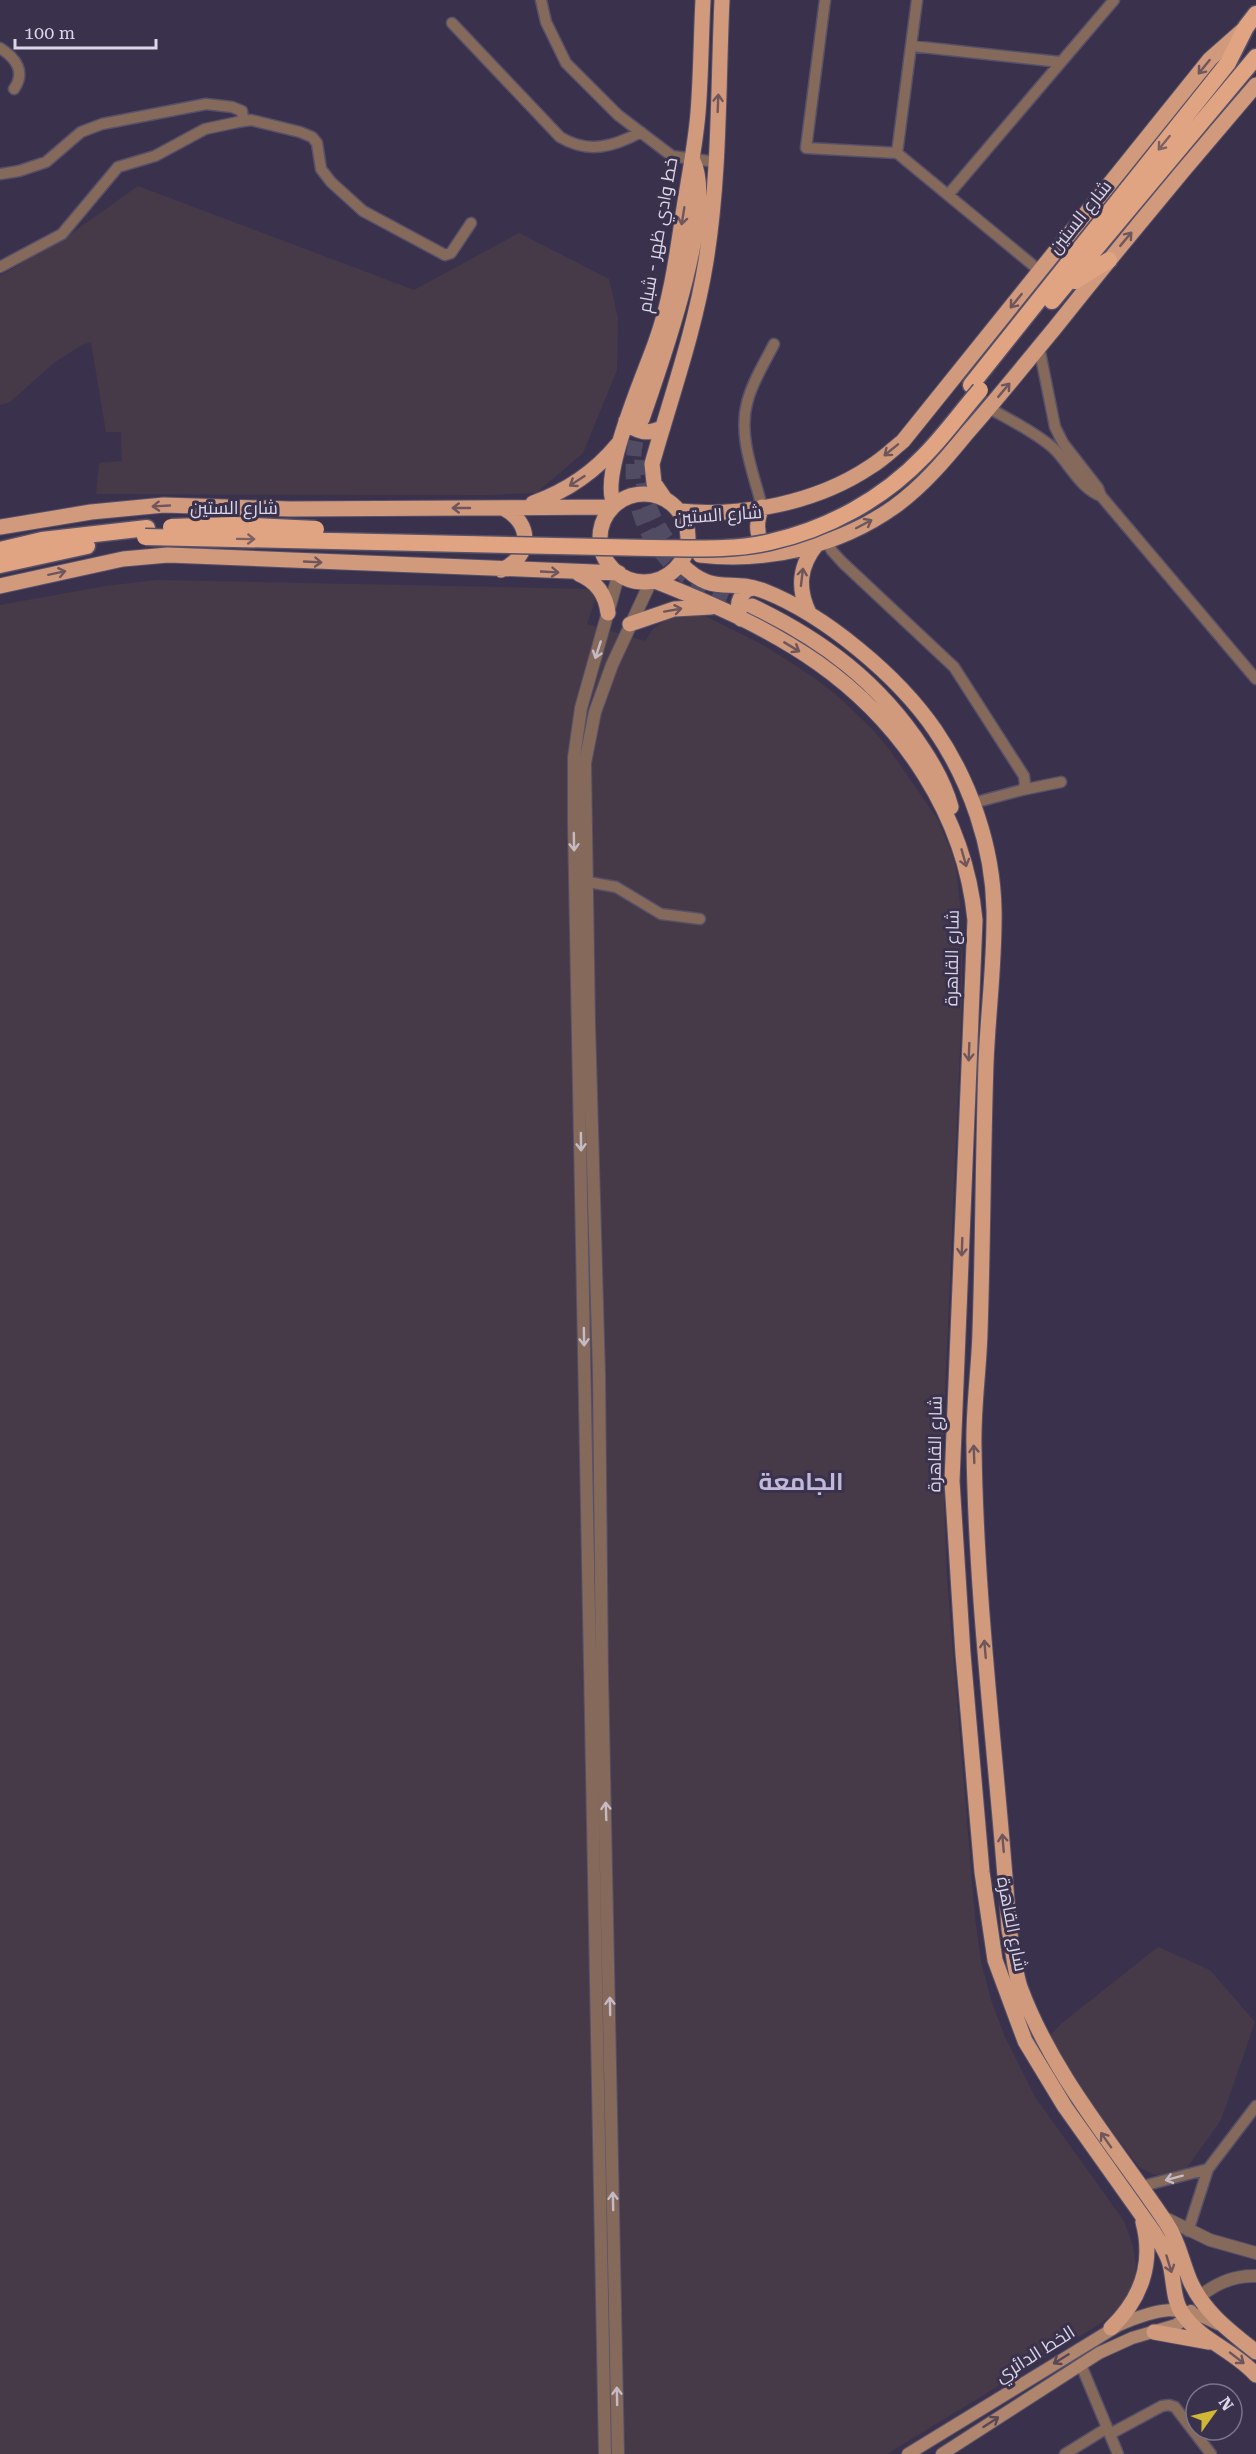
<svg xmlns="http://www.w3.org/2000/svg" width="1256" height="2454" viewBox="0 0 1256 2454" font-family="'Roboto Serif',Cairo,serif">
<rect width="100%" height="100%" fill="#3a324d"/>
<path fill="#473a48" d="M138,186l276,104 105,-57 90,46 9,39 -1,52 -34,83 -47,40 -50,2 -390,-1 3,-31 23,-2 -1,-29h-15l-15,-90 -9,3 -27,17 -45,40 -10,3v-129l65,-38z
M157,580l431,9 5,1 3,8 -9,26 58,17 8,-12 13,-9 18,-6 21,2 60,30 48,31 27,21 34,33 15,18 49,71 13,31 5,17 6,53v82l-18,413v83l3,80 28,339 6,44 10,38 13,35 31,62 89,124 9,25 3,20 -1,15 -14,28 -23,16 -211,129h-887v-1849l106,-19z
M1158,1947l52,23 45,52 -34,98 -38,53 -28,2 -16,-8 -48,-64 -41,-67 11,-12z"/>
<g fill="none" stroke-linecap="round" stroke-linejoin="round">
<path stroke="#524b64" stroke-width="15" stroke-dasharray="15 8" stroke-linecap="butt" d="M642,419c-21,59 -5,125 48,160 19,12 40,19 60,27
M642,460c-2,36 14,68 37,95"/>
<g stroke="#575069" stroke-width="13">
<path id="minor" d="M541,0l5,22 20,41 52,52 54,41 44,6
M825,0l-19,148 91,5
M917,0l-20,153 143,118
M452,23l108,114c28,17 53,10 81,-5
M912,46l148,16
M0,48c16,10 26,24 14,41
M0,174l19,-3 27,-9 35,-30 21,-8 104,-20 26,3 10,4 1,8 -5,3
M948,195l166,-195
M0,267l62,-33 56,-67 37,-11 50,-27 33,-7 13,-2 49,12 12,5 5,6 4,26 10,13 32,29 82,44 6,-2 20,-30
M1039,347l16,80 8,16 35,45 3,8 155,183
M989,408c21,12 44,23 63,39 16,14 28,42 49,49
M762,507c-8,-33 -24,-70 -15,-104 5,-21 18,-41 27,-59
M827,541l5,10 10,11 112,105 70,109 1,9 -3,5 -49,13
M1022,790l39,-8
M588,882l28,5 45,27 39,5
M1139,2187l69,-18
M1188,2231l20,-62 48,-63
M1081,2365l37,89
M1110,2434l52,-28 7,-1 6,2 36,47
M1065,2454l42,-26"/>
</g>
<g stroke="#575069" stroke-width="14">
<path id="tertiary" d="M1163,2217l47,23 46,13
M1199,2297c16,-13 36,-22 57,-21
M605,2454l-31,-1628v-69l7,-49 38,-135
M618,2454l-16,-780 -3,-301 -10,-349 -4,-261 10,-51 17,-47 39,-84"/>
</g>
<g stroke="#575069" stroke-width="14">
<path id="secondary" d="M908,2454l211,-129c39,-17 60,-22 99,-1
M942,2454l157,-101 33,-15 44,-13 10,-7 5,-7"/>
</g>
<g stroke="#575069" stroke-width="17">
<path id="primary" d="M642,419c18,-52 75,-211 51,-258
M626,421c10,12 23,14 37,6
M600 538a44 44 0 1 1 88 0a44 44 0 1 1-88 0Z
M665,499l-11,-16 -2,-19c19,-67 43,-134 54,-203 14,-86 12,-175 16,-261
M533,503c34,-12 62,-31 85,-59
M615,505c-18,-25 31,-134 41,-164 14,-38 20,-80 26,-120 5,-35 13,-72 16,-108 3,-37 3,-75 5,-113
M762,507c-7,16 -6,33 7,47
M679,511c64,6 137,-8 191,-44 12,-7 22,-17 33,-26l307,-382 34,-30
M0,527l91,-15 73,-7 126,4 322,-2
M700,555c67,8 139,-9 194,-48 28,-20 51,-47 73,-74 30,-34 58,-69 87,-104 66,-83 133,-164 202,-244
M680,563c34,35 49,14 84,28 61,24 134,85 171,139 35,51 58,117 59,180 1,51 -6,102 -8,153 -3,90 -3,179 -6,269 -1,38 -7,76 -6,115 2,161 24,321 35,482 4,18 5,40 11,58 33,89 95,159 147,237 12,18 15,39 24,59 15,31 39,48 65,69
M501,570c31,-13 32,-47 2,-62
M579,574c17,7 27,21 29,39
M655,581c56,22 113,47 163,82 85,60 147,153 157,257l-23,561 11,173 19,218 13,88 30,81 40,66 88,124c7,11 14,22 17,33 4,16 3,36 12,49 19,28 52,37 74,62
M0,586l123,-27 45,-4 451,18
M752,606c71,34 127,76 171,143 12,18 22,36 28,58
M809,613c-12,-25 -10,-47 8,-69
M741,619c-5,-12 -3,-22 7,-30l6,-1
M630,624l44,-15 37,-2
M1111,2328c30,-29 43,-65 32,-106
M1154,2332l55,10"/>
</g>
<g stroke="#575069" stroke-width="19">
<path id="trunk" d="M1075,281l34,-21
M1052,301l204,-244
M971,385l257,-322 18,-36 10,-13
M0,550l42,-10 105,-12
M0,565l87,-19"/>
</g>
<use href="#minor" stroke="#856a5b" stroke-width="10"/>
<use href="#tertiary" stroke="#856a5b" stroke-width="12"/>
<use href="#secondary" stroke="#b0856e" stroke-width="12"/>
<use href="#primary" stroke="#d19a7c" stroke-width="15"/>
<use href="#trunk" stroke="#e0a482" stroke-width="16"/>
<g stroke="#575069" stroke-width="19" stroke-linecap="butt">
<path id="trunk-bridge" d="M171,527l63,-2 82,4
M145,537l506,11c39,0 81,3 119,-6 58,-13 113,-43 154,-86 20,-20 37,-44 56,-66"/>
</g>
<use href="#trunk-bridge" stroke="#e0a482" stroke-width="16"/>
</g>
<defs><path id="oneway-shaft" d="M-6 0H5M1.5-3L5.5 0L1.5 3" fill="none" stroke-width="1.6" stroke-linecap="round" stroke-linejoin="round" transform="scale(1.5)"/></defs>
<g stroke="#6f565d">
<use href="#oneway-shaft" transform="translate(1204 67) rotate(129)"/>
<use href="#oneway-shaft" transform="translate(718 103) rotate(-88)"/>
<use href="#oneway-shaft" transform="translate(683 216) rotate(99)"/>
<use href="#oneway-shaft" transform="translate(1126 239) rotate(-50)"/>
<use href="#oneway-shaft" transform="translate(1016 301) rotate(129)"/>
<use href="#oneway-shaft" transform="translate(1004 390) rotate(-50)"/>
<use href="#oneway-shaft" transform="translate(891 450) rotate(141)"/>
<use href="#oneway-shaft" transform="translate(577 481) rotate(147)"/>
<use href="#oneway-shaft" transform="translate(161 506) rotate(177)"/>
<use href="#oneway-shaft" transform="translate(461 508) rotate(180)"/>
<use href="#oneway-shaft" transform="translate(864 524) rotate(-28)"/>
<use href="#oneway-shaft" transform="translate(313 562) rotate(3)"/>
<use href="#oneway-shaft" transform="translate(550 572) rotate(3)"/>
<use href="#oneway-shaft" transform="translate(57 573) rotate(-12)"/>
<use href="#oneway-shaft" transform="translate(802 577) rotate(-83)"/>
<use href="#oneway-shaft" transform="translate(673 610) rotate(-10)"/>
<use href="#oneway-shaft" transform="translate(792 647) rotate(31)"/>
<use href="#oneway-shaft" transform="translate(964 858) rotate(74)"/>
<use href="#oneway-shaft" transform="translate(969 1052) rotate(92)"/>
<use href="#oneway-shaft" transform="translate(962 1247) rotate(92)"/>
<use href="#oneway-shaft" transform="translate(974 1454) rotate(-92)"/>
<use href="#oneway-shaft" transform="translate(985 1649) rotate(-95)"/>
<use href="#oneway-shaft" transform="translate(1003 1843) rotate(-95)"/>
<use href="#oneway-shaft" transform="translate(1106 2140) rotate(-125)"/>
<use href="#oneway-shaft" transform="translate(1169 2264) rotate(73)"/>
<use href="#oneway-shaft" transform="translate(1237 2358) rotate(38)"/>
</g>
<g stroke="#7c6062">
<use href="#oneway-shaft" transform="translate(1164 143) rotate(129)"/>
<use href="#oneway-shaft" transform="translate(246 539) rotate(1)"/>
</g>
<g stroke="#c6bbc5">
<use href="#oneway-shaft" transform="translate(598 650) rotate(108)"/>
<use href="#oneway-shaft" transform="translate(574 842) rotate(89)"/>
<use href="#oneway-shaft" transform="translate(581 1142) rotate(89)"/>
<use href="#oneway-shaft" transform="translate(584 1337) rotate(89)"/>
<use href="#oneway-shaft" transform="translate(606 1811) rotate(-92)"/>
<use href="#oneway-shaft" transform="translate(610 2006) rotate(-91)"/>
<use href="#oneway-shaft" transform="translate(1174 2178) rotate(165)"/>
<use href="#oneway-shaft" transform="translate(613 2201) rotate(-91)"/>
<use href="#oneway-shaft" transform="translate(617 2396) rotate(-91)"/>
</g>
<g stroke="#584755">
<use href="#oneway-shaft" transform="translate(1061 2359) rotate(148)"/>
<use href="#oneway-shaft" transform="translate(991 2422) rotate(-33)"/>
</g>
<g text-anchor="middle" stroke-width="6" stroke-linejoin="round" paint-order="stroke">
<g font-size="18" fill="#dbd6e8" stroke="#3a324d">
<text transform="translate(1080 217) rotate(-51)" y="6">شارع الستين</text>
<text transform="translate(658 235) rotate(-80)" y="6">خط وادي ظهر - شبام</text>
<text x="234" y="514">شارع الستين</text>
<text transform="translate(718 515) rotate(-4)" y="6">شارع الستين</text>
<text transform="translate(952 958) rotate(-89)" y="6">شارع القاهرة</text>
<text transform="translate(935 1444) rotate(-89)" y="6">شارع القاهرة</text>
<text transform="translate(1012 1924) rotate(79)" y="6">شارع القاهرة</text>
<text transform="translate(1035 2354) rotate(-32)" y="6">الخط الدائري</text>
</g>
<g font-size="24" font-weight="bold" fill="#c2b9da" stroke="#3a324d">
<text x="801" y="1490">الجامعة</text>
</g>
</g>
<g transform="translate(1214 2412) rotate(56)"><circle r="28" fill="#3a324d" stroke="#7a748b" stroke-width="1.5"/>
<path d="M0-4.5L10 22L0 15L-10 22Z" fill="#d0b836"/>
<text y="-9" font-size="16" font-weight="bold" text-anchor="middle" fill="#dbd6e8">N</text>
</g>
<path d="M15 39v9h141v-9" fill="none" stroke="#dbd6e8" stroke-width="3"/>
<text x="24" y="39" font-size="18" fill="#dbd6e8" stroke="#3a324d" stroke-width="4.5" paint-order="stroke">100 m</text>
</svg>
